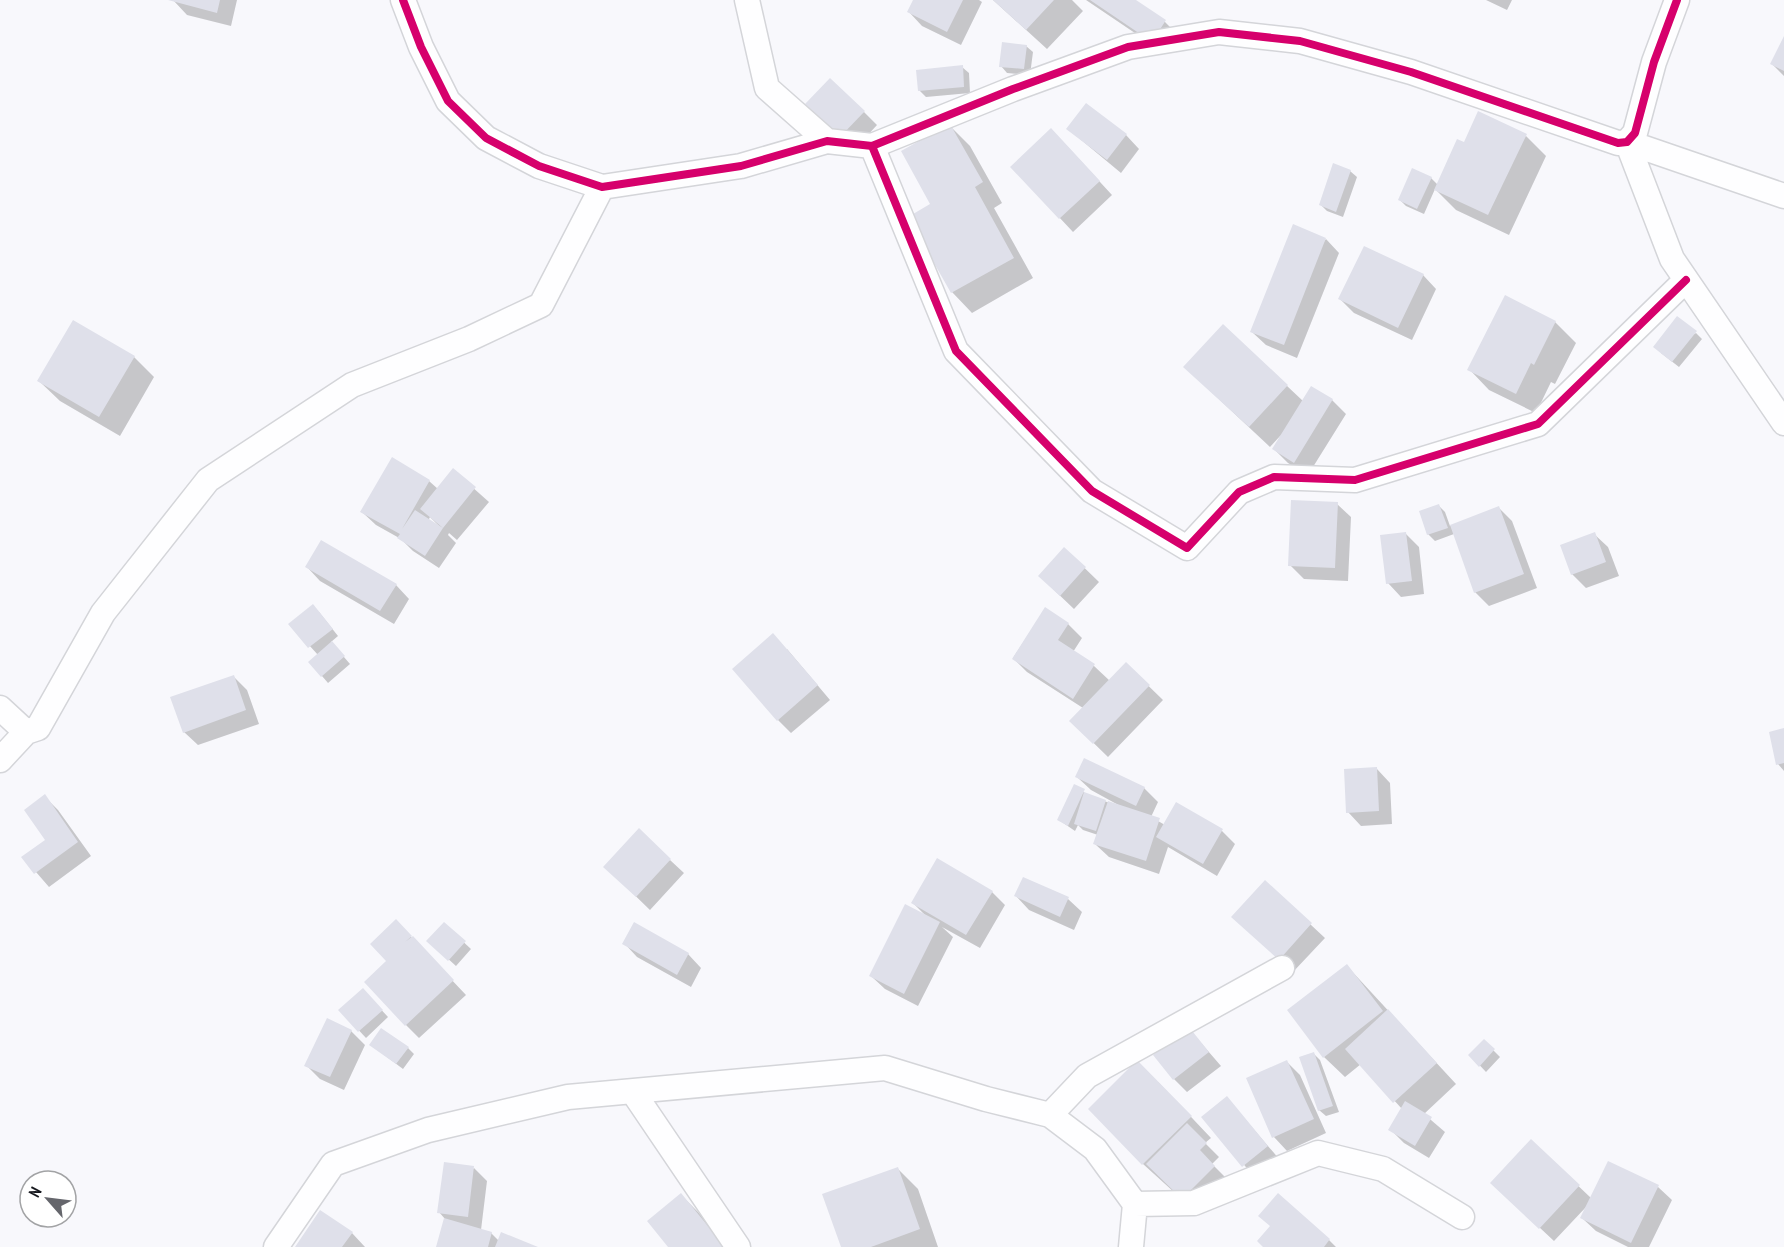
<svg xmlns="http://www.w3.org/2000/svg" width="1784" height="1247" viewBox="0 0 1784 1247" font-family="'PT Sans Narrow',sans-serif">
<rect width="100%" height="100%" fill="#f8f8fc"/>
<path fill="#0003" fill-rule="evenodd" d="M173,0h64l-6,26 -44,-11z
M915,0h64l3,2 -21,43 -39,-19 -13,-14z
M993,0h79l11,11 -36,38z
M1086,0h47l32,22 13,13 -12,19z
M1486,0h26l-5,10z
M1784,40v36l-12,-12z
M1026,46l7,6 -3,23 -23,-2 -6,-7z
M962,67l7,6 1,20 -44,4 -7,-7z
M864,112l13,13 -23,25 -34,-32z
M950,126l20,20 32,57 -8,5 39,70 -61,35 -20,-21 -20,-87z
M1068,129l58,6 13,14 -18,24z
M1526,136l20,20 -37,79 -53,-25 -21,-21 -11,25 -18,-8 -6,-6 31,-22 7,7 27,-41z
M1065,144l47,51 -39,37 -61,-65z
M1350,171l7,6 -14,40 -16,-6 -6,-6z
M1326,239l13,14 -42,105 -31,-13 -14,-13z
M1423,275l13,14 -24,51 -58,-27 -14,-14z
M1555,322l21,21 -21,41 -4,-2 -15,31 -47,-23 -20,-21z
M1223,326l80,75 29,-1 14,14 -38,61 -20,-12 -14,-14 7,-14 -11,12 -64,-60z
M1696,333l6,6 -23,28 -18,-14z
M134,357l20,20 -34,59 -60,-35 -21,-20z
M453,470l36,32 -32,38 -8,-7 -1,2 8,8 -17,25 -26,-17 -12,-12 -25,-14 -14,-13 67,-31 9,8zM430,517l10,10 -12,-6z
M1337,504l14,13 -3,64 -44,-2 -14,-14z
M1439,506l6,6 5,14 49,-18 13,13 25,67 -48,18 -14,-14 -21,-58 -19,7 -7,-7z
M1405,533l14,14 5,47 -23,3 -13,-14z
M1594,534l14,13 11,29 -33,12 -14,-14z
M1065,549l34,33 -25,27 -21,-20z
M307,567l89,18 13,14 -15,25 -74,-43z
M1045,609l23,15 14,14 -9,14 21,14 16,15 16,-17 37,36 -55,57 -37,-36 12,-13 -56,-36 -14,-14z
M319,612l19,24 -7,6 19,22 -22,19 -6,-7 -4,-21 -28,-31z
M787,649l43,51 -39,33 -13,-13z
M233,676l14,14 12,34 -61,21 -14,-13z
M1784,730v41l-6,-7z
M1377,769l13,14 2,41 -31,2 -13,-14z
M1077,777l67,11 14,14 -7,15 14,8 57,6 13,13 -18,32 -49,-29 -9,27 -50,-17 -14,-13 3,-9 -15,-5 -5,-5 -3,6 -16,-11 16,-34 14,10 33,11 -31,-17z
M44,796l14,14 33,46 -42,31 -26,-30 24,-17z
M670,860l14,13 -34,37 -31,-30z
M1265,882l60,56 -32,34 -46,-42z
M992,892l13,13 -25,43 -38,-21 11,10 -35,69 -33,-17 -14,-13 55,-60 -13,-13z
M1016,896l52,3 14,13 -8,18 -45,-20z
M396,921l70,74 -47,43 -13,-13 -18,-64z
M444,924l27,25 -15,17 -21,-19z
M624,943l64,11 13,14 -10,19 -54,-30z
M1347,966l109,118 -32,30 21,18 -16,26 -25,-15 -14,-14 12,-20 -41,-45 -16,13 -21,-20z
M363,990l25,27 -22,21 -26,-28z
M1189,1029l32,37 -34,26 -13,-13z
M351,1031l14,14 -21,45 -24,-11 -14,-14z
M1484,1041l16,16 -14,15 -16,-17z
M371,1045l37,3 6,6 -11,15z
M1314,1054l6,6 19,52 -13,4 -7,-6z
M1287,1062l13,13 26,58 -39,18 -13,-14z
M1158,1082l53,56 -6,5 14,14 -7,7 16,16 -32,32 -53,-48z
M1227,1098l53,62 -23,20 -53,-62z
M1531,1141l60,57 18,-35 49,24 14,13 -23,47h-21l-32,-16 -14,-13 5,-12 -33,35 -48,-45z
M474,1168l13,13 -6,49 10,3 8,8 35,6h-97l8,-28 -6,-7z
M897,1168l21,21 20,58h-95z
M681,1195l21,21 25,31h-57z
M1278,1195l51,45 7,7h-71z
M352,1233l13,14h-68z"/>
<path fill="#dfe0ea" d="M168,0h52l-3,13z
M913,0h50l-16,32 -40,-20z
M993,0h61l-28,30z
M1090,0h46l30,20 -14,22z
M1784,36v35l-14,-7z
M1002,42l25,3 -3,24 -25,-2z
M963,65l1,22 -46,4 -2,-21z
M830,78l35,33 -25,26 -35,-33z
M1086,103l41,31 -20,26 -41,-31z
M1478,111l49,23 -39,81 -54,-25 23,-51 7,3z
M950,124l33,58 -8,5 39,71 -63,35 -43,-76 22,-13 -29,-53z
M1051,128l49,53 -41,38 -49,-52z
M1333,163l18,7 -15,42 -17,-7z
M1412,168l20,9 -15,32 -19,-9z
M1293,224l33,14 -42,107 -34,-13z
M1364,246l60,28 -26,54 -60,-29z
M1505,295l51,26 -22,44 -3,-2 -15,31 -49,-24z
M1677,316l20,15 -25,31 -19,-15z
M73,320l62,36 -36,61 -62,-36z
M1223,324l65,61 -39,42 -66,-60z
M1311,386l22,13 -39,64 -22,-14z
M392,457l38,23 -28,49 13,-19 28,18 -18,28 -28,-18 3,-4 -40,-22z
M453,468l23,19 -33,41 -23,-19z
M1291,500l47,2 -3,66 -47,-2z
M1439,504l9,24 -21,7 -8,-24z
M1499,506l25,68 -50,19 -24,-68z
M1406,532l6,49 -26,3 -6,-49z
M1595,532l11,30 -35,13 -11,-30z
M321,540l76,44 -17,27 -75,-44z
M1064,547l22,20 -26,29 -22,-20z
M313,604l20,25 -25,19 -20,-24z
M1045,607l24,16 -11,17 37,24 -22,35 -61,-40z
M773,633l45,52 -41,36 -45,-52z
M332,641l13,15 -24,21 -13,-15z
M1126,662l24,23 -57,59 -24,-23z
M234,675l12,35 -63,23 -13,-36z
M1784,728v35l-8,2 -7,-33z
M1084,758l61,29 -9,19 -61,-29z
M1377,767l2,44 -33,2 -2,-44z
M1074,784l11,5 -17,37 -11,-6z
M1084,792l22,8 -10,31 -22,-7z
M45,794l33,48 -44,32 -13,-17 24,-17 -21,-30z
M1108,801l52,17 -14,43 -53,-17z
M1176,802l47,27 -20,35 -47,-27z
M639,828l32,31 -35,38 -33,-30z
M937,858l56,33 -27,44 -55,-32z
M1023,877l46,20 -9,20 -46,-21z
M1265,880l47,43 -33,37 -48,-43z
M905,904l35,18 -36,72 -35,-18z
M396,919l16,17 -7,6 8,-6 41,44 -49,46 -41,-44 22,-21 -16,-17z
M444,922l22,19 -18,20 -22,-20z
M634,922l55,31 -12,22 -55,-31z
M1347,964l36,47 -60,47 -36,-48z
M363,988l20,22 -25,22 -20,-22z
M1388,1009l49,54 -44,40 -48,-54z
M327,1018l25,12 -22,47 -26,-11z
M1189,1027l20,25 -36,28 -20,-25z
M381,1028l28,19 -13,17 -27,-19z
M1484,1039l11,10 -16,18 -11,-12z
M1314,1052l19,54 -15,5 -19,-54z
M1137,1060l55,56 -50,49 -54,-56z
M1287,1060l27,59 -42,19 -26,-60z
M1227,1096l41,50 -26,21 -41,-50z
M1405,1101l27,16 -17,29 -27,-16z
M1187,1123l20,20 -7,7 15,16 -33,33 -36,-35z
M1531,1139l49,46 -41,44 -49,-46z
M1608,1161l51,24 -28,58 -51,-25z
M444,1162l30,4 -6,51 -31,-4z
M898,1167l22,62 -49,18h-30l-19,-53z
M681,1193l44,54h-57l-21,-26z
M1278,1193l52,46 -6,8h-61l-6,-6 13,-15 -12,-10z
M320,1210l33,22 -11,15h-47z
M444,1218l48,14 -4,15h-52z
M501,1232l37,15h-43z"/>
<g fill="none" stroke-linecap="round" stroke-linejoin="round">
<g stroke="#d4d5d9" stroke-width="27">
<path id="street" d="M403,0l18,47 27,54 38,37 53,28 63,21 139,-21 86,-25 45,5 141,-57 115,-42 91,-15 81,9 111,31 207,71 9,-1 8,-9 19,-71 23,-62
M747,0l20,88 60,53
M1627,142l45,117 112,164
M1627,142l157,54
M872,146l84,205 136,140 95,57 52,-56 35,-15 81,3 183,-56 148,-144
M0,708l26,24
M0,760l26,-28 12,-4 65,-115 105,-133 144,-95 117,-46 72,-34 61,-118
M633,1092l105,155
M1050,1115l37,-39 195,-108
M1135,1204l59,-1 124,-50 65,16 79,48
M276,1247l57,-83 95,-34 140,-33 317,-29 101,31 64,16 45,34 40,55 -4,43"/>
</g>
<use href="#street" stroke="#fefeff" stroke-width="24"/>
<g stroke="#fff" stroke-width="11">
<path id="cycleway" d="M403,0l18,47 27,54 38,37 53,28 63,21 139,-21 86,-25 45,5 141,-57 115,-42 91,-15 81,9 111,31 207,71 9,-1 8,-9 19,-71 23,-62
M872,146l84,205 136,140 95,57 52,-56 35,-15 81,3 183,-56 148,-144"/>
</g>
<use href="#cycleway" stroke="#d6006c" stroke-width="8"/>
</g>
<g transform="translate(48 1199) rotate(298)"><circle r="28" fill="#ffffff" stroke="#a2a3a5" stroke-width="1.5"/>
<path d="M0-4.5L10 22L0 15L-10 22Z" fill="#65666c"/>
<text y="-9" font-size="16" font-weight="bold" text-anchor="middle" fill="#16181e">N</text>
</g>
</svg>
